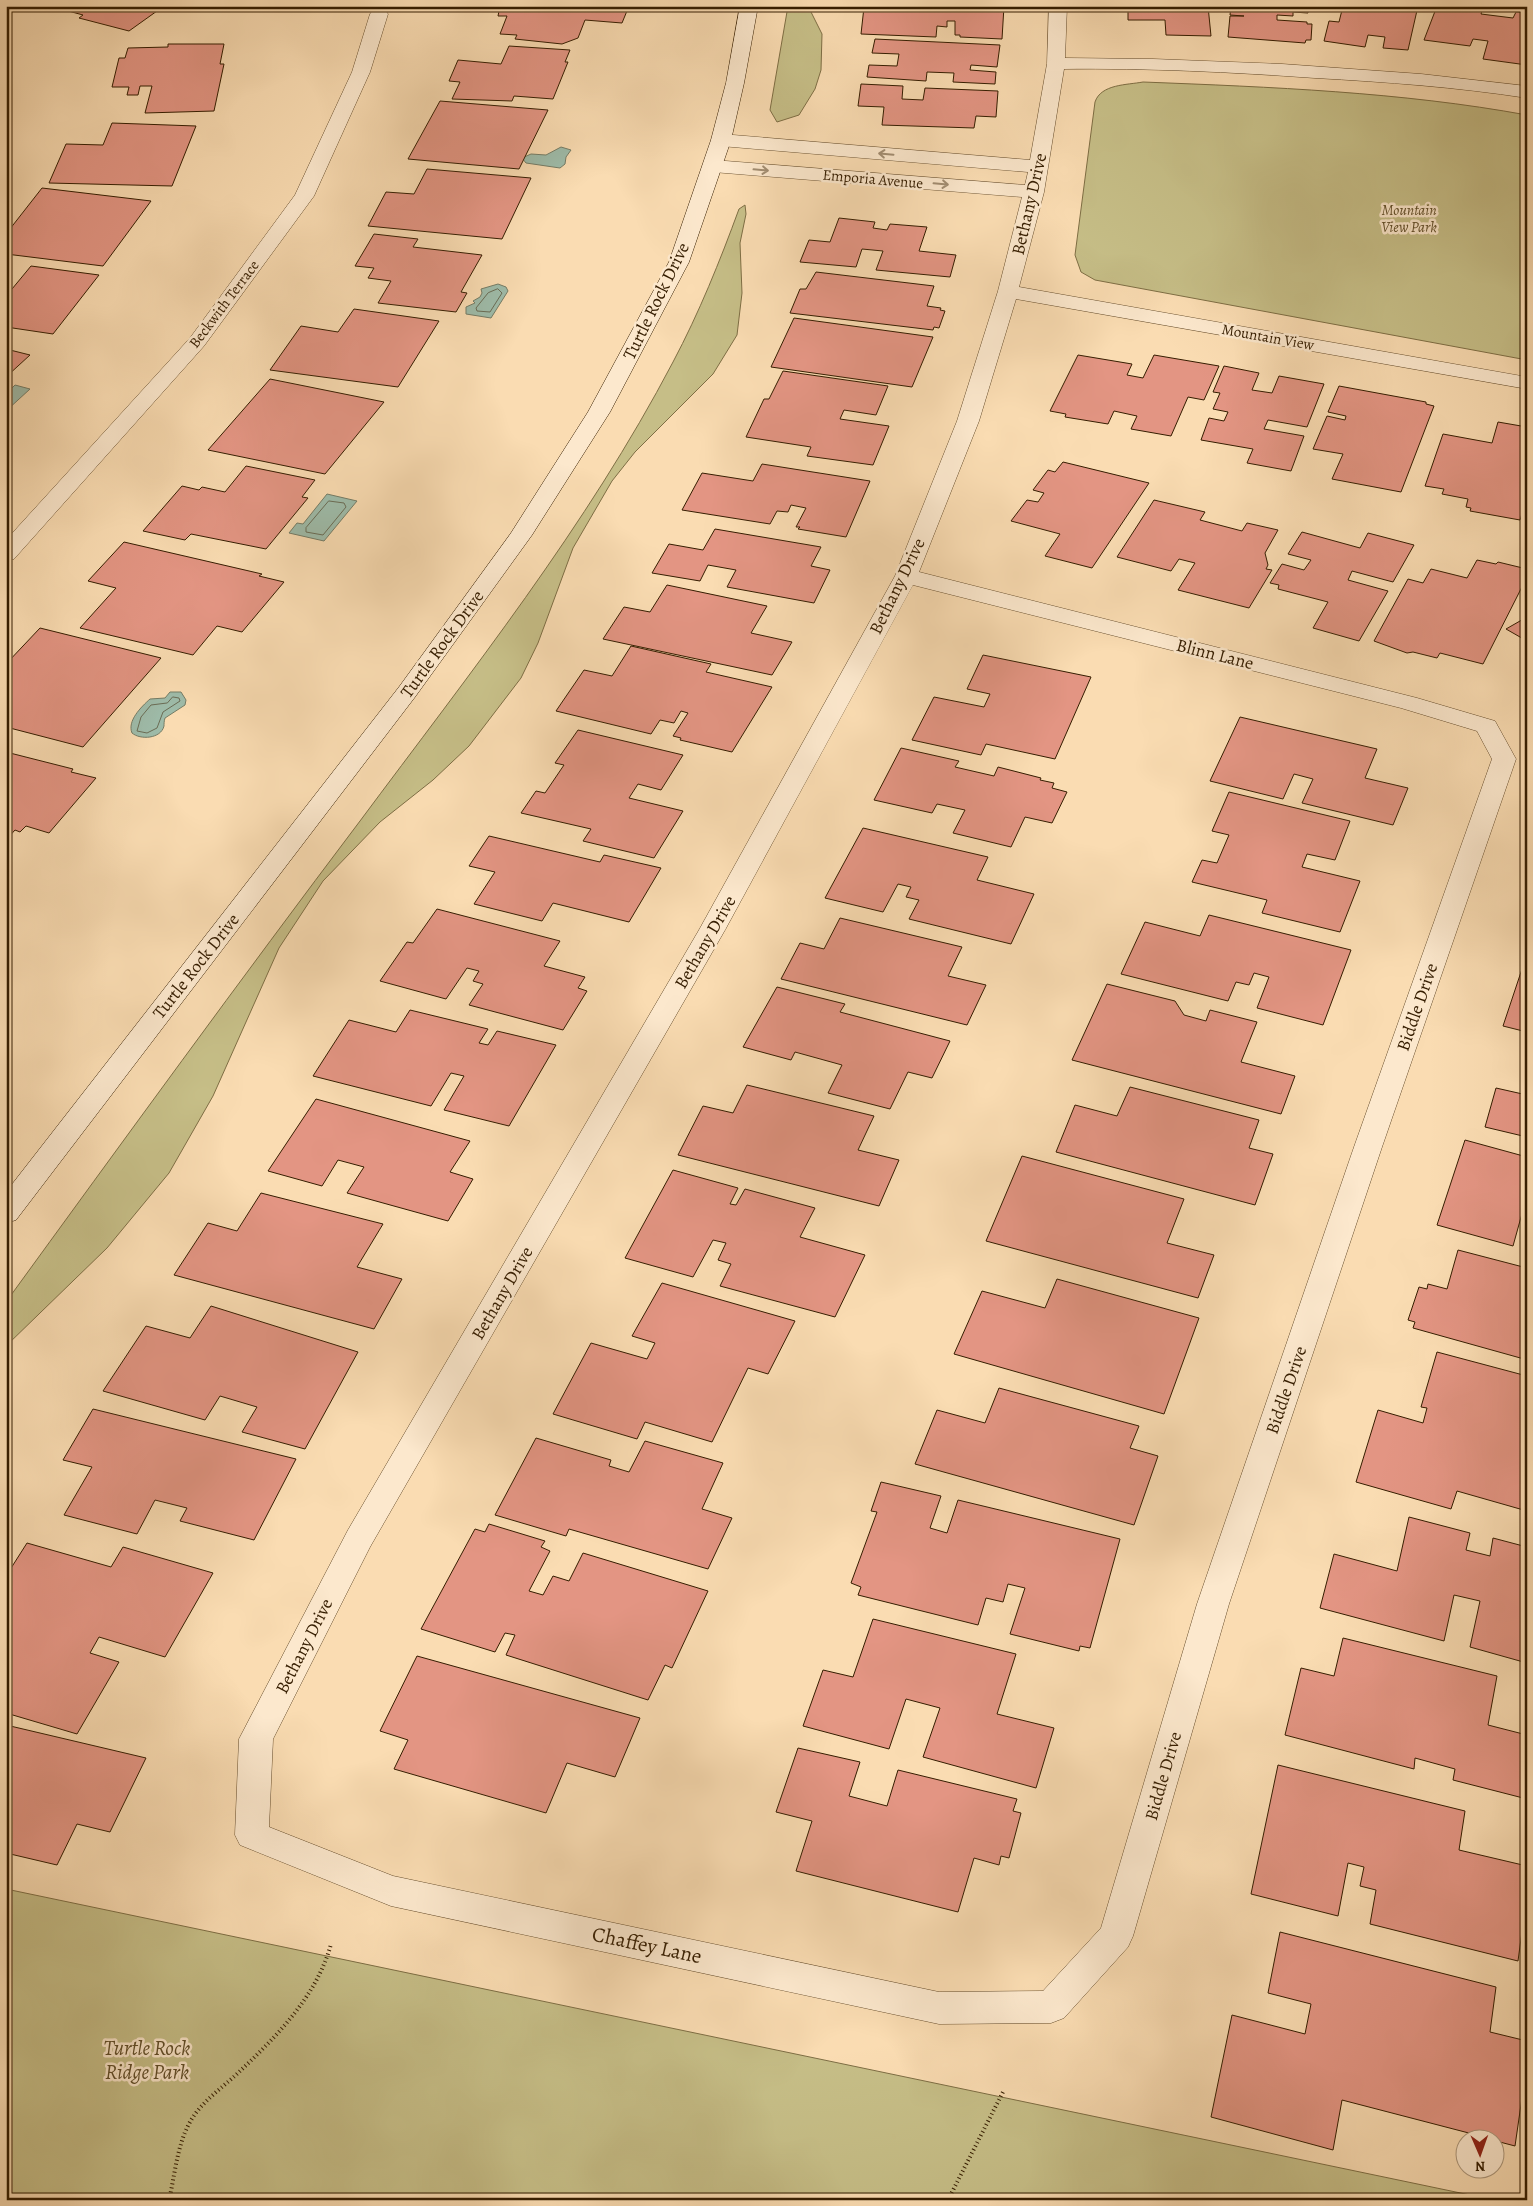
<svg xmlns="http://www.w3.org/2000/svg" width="1533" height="2206" viewBox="0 0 1533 2206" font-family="Alegreya,serif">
<rect width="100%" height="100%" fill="#fadcb2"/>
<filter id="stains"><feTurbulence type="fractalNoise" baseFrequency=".004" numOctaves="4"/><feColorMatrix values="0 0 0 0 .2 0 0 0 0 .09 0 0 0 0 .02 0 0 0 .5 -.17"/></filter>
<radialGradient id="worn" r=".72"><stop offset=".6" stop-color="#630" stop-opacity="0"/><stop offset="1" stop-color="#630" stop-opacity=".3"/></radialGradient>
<path fill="#c6be87" stroke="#7e6e44" d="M788,6h20l14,28 -1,36 -6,19 -16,26 -22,7 -7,-12z
M1143,82c128,5 258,10 384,33v245l-432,-80 -14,-8 -6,-17 20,-153c6,-18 32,-17 48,-20z
M745,205l1,9 -6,29 2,50 -5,42 -24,39 -78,78 -23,29 -39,67 -35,95 -17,35 -52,68 -36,34 -53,42 -57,59 -44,67 -66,148 -44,77 -62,75 -101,98v-44c117,-161 234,-322 354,-481 110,-148 227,-295 313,-459 26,-49 47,-101 66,-153z
M6,1889l1488,311h-1488z"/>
<path fill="#9ebcaa" stroke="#747c66" d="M561,147l10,3 -5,7 -1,7 -5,4 -34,-5 -4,-5 9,-4 15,1z
M498,284l8,3 2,4 -17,27 -25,-4v-7l9,-4 -2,-2 7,-4 2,-4 -1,-4z
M15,385l15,4 -24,22v-17z
M327,494l30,7 -33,40 -35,-8 8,-10 6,1z
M170,692h11l5,8 -1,5 -20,13c-1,3 -1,6 -1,8 -3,13 -24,14 -32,7 -5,-12 9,-26 18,-34l15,-1z"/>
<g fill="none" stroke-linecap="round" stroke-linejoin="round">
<path stroke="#6a6c55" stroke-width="1" d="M498,289l4,4 -12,19 -13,-1 -1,-3 12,-15z
M329,501l15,2 2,4 -23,28 -17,-3v-4z
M173,697l6,1 1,3 -17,11 -6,16 -10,5 -10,-2 4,-14 10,-12 16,-2z"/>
</g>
<path fill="#e39583" stroke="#351d00" d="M50,6h114l-35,25 -50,-13 4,-3z
M478,6h151l-7,17 -37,-3 -7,18 -16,6 -47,-5 2,-4 -17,-1 7,-18h-9l1,-5 -17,-1z
M877,6h127l-2,33 -42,-2v-2h-5v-14h-8v6l-10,-1 -1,11 -75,-3 3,-27z
M1128,6h80l3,30 -45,-1 -1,-15h-37z
M1231,6h82v5h-5v2l-15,-1v4l-16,-1v5l30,2v2h5l-1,16h-5l-1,3 -77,-6 2,-21h14l-14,-1z
M1343,6h75l-10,44 -25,-2 2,-11 -17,-2 -3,12 -41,-6 5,-20 10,1z
M1437,6l46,2 -2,6 32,4 3,-6 11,1v52l-44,-6 5,-18 -15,-2 -3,7 -46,-6z
M875,39l125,6 -3,22 -26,-2 -1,5 26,2 -1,12 -42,-2 1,-9 -27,-1 -1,9 -59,-4 2,-12 28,1 2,-12 -27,-1z
M168,44h56l-4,20h4l-10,47 -69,2 7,-27h-12l-2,9h-11l2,-8h-17l7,-29h6l3,-10 40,-1z
M509,46l61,4 -5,12h3l-15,37 -39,-3 -2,5 -60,-2 8,-17 -11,-1 9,-21 43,4z
M861,84l42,2 -1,13 21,1 2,-12 73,3 -2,26 -20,-1 -2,12 -92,-3 2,-18 -26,-1z
M440,101l108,9 -29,59 -111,-10z
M112,123l84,3 -24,60 -123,-3 17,-39 37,1z
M427,169l104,9 -29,61 -134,-13 18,-34 28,2z
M42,188l109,13 -48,65 -97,-12v-20z
M839,218l36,4 -2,6 14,2 3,-6 37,3 -8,24 37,4 -6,22 -74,-7 7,-19 -21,-2 -6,18 -56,-5 9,-22 21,2z
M374,234l44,5 -5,8 69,8 -21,37 6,1 -11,19 -78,-9 13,-22 -23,-3 6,-10 -19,-2z
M31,266l68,9 -46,59 -47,-7v-39l6,1z
M816,272l118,14 -7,20 14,2 -1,2 5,1 -6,17 -5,-1 -1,3 -143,-17 10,-24h6z
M354,309l85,12 -41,66 -128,-17 31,-44 37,6z
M794,318l139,19 -21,50 -141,-20z
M6,349l24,6 -24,22z
M1078,355l54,9 -5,11 16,3 11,-23 65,11 -15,34 -16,-3 -17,39 -40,-7 6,-13 -23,-5 -6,13 -43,-7 1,-3 -16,-3z
M1224,366l35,7 -7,17 20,3 7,-17 45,8 -17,43 -39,-7 -4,9 40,7 -13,35 -44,-8 6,-14 -52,-9 8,-22 15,3 4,-9 -15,-3 7,-16 -7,-1z
M783,371l105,15 -12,29 -32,-5 -4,9 49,7 -16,39 -66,-9 4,-9 -65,-10 18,-38h5z
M270,379l114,23 -59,72 -117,-24z
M1339,386l87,16v2l8,2 -33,86 -69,-13 11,-25 -30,-5 14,-33 18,4 1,-4 -18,-4z
M1498,422l29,5v70l-7,23 -50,-9 1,-3 -5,-1 2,-8 -26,-5 2,-5 -19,-3 18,-52 49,9z
M1063,462l86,21 -57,85 -47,-12 15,-22 -49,-13 16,-21 11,2 6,-9 -11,-3 15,-20 7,2z
M762,464l108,17 -24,56 -48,-8 2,-2h-4l10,-19 -15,-3 -3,7 -11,-1 -7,13 -88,-14 20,-37 51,8z
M246,466l69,14 -13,17 6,1 -42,51 -75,-15 -6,6 -42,-9 39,-45 17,4 3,-3 23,5z
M1154,500l51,12 -5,8 42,11 5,-8 31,7 -13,23 3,12 -2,4 6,1 -23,38 -71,-18 17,-27 -16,-4 -8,12 -54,-14z
M715,529l106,18 -10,19 19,4 -16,33 -87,-16 9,-17 -28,-5 -8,16 -48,-8 17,-29 34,6z
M1302,532l58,16 8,-15 46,12 -21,37 -41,-11 -4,9 40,11 -29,50 -46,-13 15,-26 -50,-13 1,-4 -9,-2 12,-19 22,6 7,-10 -23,-6z
M124,542l138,32 -3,2 25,6 -42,50 -25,-6 -24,29 -113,-27 36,-40 -28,-7z
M1477,560l19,4 2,-2 29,7v8l-44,87 -43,-11 -3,5 -24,-6 -6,1 -33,-12 34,-62 15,4 8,-14 36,9z
M667,585l100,21 -16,27 41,9 -20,33 -169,-36 21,-32 26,5z
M1527,617v24l-21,-12z
M40,628l121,30 -78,89 -77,-20v-63z
M631,646l80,18 -5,8 66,15 -40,65 -52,-12 1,-2 -8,-2 15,-23 -7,-2 -7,12 -14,-3 -9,14 -95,-23 28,-41 28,6z
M983,655l108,22 -36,82 -69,-15 -5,11 -69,-15 22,-43 50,10 6,-13 -23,-5z
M1240,717l137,32 -12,29 43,10 -15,37 -91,-22 11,-24 -19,-5 -11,25 -73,-18z
M578,730l105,25 -22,35 -23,-6 -9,14 54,13 -29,47 -71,-17 8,-12 -70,-16 15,-22 9,2 19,-28 -9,-2z
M901,748l58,13 -4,6 39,9 4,-9 43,11 -1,2 14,3 -2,5 15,4 -15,31 -27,-6 -14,30 -58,-14 12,-23 -28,-6 -5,9 -58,-13z
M6,752l67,17 -2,3 25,6 -47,55 -23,-7 -6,6 -5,-2 -9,10z
M1229,792l121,29 -15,39 -28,-6 -5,13 58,14 -20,51 -78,-19 5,-13 -75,-18 10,-22 15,3 12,-28 -17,-4z
M863,828l125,29 -11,23 57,14 -23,50 -102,-25 10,-19 -13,-3 5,-10 -13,-3 -15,28 -58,-14z
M489,836l111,26 4,-7 57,13 -32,54 -76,-19 -11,18 -68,-17 21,-32 -26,-6z
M437,909l123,32 -16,25 41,11 -7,11 9,3 -24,39 -94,-25 14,-21 -10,-3 6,-10 -12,-3 -21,31 -66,-18 27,-39 6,1z
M1209,915l142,35 -28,75 -66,-17 12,-31 -15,-4 -5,12 -13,-3 -8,19 -107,-27 24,-52 55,14z
M840,918l122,29 -14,29 38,9 -19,40 -186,-46 19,-36 24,6z
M1527,954v78l-24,-6z
M1107,984l68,17 9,14 22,6 4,-11 47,12 -16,40 54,14 -14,38 -209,-54z
M777,987l68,17 -5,8 110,29 -18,37 -24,-6 -18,37 -62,-16 14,-28 -47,-13 -4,8 -48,-13z
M410,1010l78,19 -9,14 9,2 9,-14 59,14 -47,81 -65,-16 20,-34 -13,-3 -20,33 -118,-30 36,-56 47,12z
M747,1085l127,31 -16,34 41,10 -20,46 -201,-51 25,-49 30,7z
M1130,1087l129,33 -10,28 24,6 -18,51 -199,-53 19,-47 42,11z
M1496,1088l31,7v42l-42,-10z
M316,1099l154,42 -20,31 23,7 -25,42 -101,-28 17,-26 -26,-7 -16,26 -54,-15z
M1465,1140l62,17v54l-4,-1 -10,36 -76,-21z
M1022,1156l162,43 -17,44 47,12 -16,43 -212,-57z
M673,1170l65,18 -8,16 6,1 9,-16 70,19 -15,29 65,18 -30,62 -115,-31 11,-22 -13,-4 8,-17 -13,-3 -20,37 -68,-19z
M261,1193l122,31 -26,43 45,12 -28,50 -200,-54 34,-52 29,8z
M1458,1250l69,18v82l-3,9 -111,-31 2,-6 -7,-2 11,-33 8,2 1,-5 19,5z
M1057,1279l142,39 -35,96 -210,-60 28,-63 63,17z
M662,1283l133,38 -27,53 -20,-6 -36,74 -67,-20 -8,17 -84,-25 38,-71 56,16 8,-16 -23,-7z
M211,1306l147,46 -53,97 -63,-17 15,-25 -37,-11 -15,24 -102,-29 43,-65 44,12z
M1437,1352l90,24v135l-70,-20 -6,18 -95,-27 22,-72 45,13 4,-15 -6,-1z
M999,1388l140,38 -9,22 28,8 -24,69 -219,-61 22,-54 48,13z
M93,1409l203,50 -42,81 -74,-19 7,-13 -32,-8 -18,34 -73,-19 28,-48 -29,-7z
M536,1438l75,22 -2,6 20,6 16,-31 78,22 -21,46 30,9 -24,51 -139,-40 -3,7 -71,-21z
M881,1482l60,14 -11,32 17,5 11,-33 162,39 -30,109 -10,-2 -1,5 -69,-17 15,-46 -17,-4 -5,18 -17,-4 -8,27 -120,-30 3,-8 -10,-4 26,-71 -6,-1z
M1409,1517l61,16 -4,17 24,6 3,-18 34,9v116l-57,-16 10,-46 -26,-6 -10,46 -124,-33 14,-54 63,17z
M489,1524l56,17 -4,6 9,4 -21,40 14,4 10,-19 16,5 14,-28 125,38 -36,77 -7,-3 -17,35 -142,-45 9,-20 -10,-2 -10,19 -74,-23 54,-100 10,3z
M27,1543l84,24 12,-20 90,26 -48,84 -66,-20 -9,16 29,9 -42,72 -71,-21v-137z
M873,1619l143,35 -19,60 57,14 -18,60 -113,-31 17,-49 -34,-9 -17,50 -86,-23 20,-56 30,7z
M1343,1638l154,38 -9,49 39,10v64l-74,-19 2,-11 -40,-11 -1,11 -129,-34 16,-67 33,8z
M417,1656l223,62 -25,59 -48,-14 -21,50 -152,-44 14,-29 -28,-9z
M6,1725l140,33 -36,74 -33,-8 -20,41 -51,-12z
M798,1748l62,14 -11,34 38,10 11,-36 119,29 -4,12 8,2 -12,45 -8,-2 -2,9 -25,-7 -16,54 -162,-41 16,-50 -36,-9z
M1278,1765l187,46 -6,39 68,16v28l-9,67 -148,-37 6,-34 -16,-4 4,-19 -16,-4 -10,53 -87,-22z
M1280,1932l216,55 -6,45 37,9v22l-12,83 -19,-5v-3h-8l-146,-38 -9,50 -122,-33 21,-102 73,19 6,-30 -43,-11z"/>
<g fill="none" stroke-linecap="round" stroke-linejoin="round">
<g stroke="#664d2c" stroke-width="1">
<path id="street" d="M1049,6h18l-2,52 88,1 129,5 139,10 106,12v12c-71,-11 -141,-16 -212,-20 -84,-6 -167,-10 -251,-9l-20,123 -25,95 508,90v12l-511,-90 -37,122 -60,151 498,126 78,23 21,38 -134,388 -153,457 -96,332 -5,11 -64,71 -13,5 -112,1 -548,-118 -151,-61 -5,-10 4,-96 109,-209 351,-600 196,-354 62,-155 41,-130 24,-94 -309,-25 -7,-2 -3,-4 3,-4 7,-2 312,25 3,-13 -307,-26 -7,-2 -3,-4 3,-4 7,-2 309,26 17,-96zM913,585l488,123 76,23 15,28 -138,388 -157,457 -96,324 -58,63 -104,1 -546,-116 -124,-49 4,-88 97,-192 355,-617z
M379,9l6,1 3,4 -18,58 -56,124 -110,150 -190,213 -8,2v-21l184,-202 105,-143 57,-123 18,-58 3,-4z"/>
</g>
<g stroke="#351d00" stroke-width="1">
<path id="secondary" d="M740,6h18l-14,77 -13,57 -42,122 -79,150 -78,123 -117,162 -399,523 -10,3v-31l393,-505 112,-154 77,-121 81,-150 42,-122 15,-57z"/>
</g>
<path stroke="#351d00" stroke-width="4" stroke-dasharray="1 3" stroke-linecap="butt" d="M169,2200c6,-25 8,-55 21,-78 11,-20 31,-33 48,-49 38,-36 79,-77 93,-129
M948,2200l56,-110"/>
<use href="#street" fill="#fce8cd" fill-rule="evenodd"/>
<use href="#secondary" fill="#fce8cd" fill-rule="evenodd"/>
</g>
<defs><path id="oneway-shaft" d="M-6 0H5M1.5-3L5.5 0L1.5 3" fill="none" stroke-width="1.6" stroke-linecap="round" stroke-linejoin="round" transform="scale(1.25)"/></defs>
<g stroke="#a28d71">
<use href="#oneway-shaft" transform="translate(886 154) rotate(-175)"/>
<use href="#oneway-shaft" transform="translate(761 170) rotate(5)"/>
<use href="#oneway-shaft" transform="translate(941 184) rotate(5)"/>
</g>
<g text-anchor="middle" stroke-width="5" stroke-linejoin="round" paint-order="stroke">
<g font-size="15" fill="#351d00" stroke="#fce8cd">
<text transform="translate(873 179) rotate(5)" y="5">Emporia Avenue</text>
<text transform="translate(224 304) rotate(-53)" y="5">Beckwith Terrace</text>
<text transform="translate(1268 337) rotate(10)" y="5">Mountain View</text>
</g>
<g font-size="15" font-style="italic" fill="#604d28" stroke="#fce8cd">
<text x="1409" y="215">Mountain<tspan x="1409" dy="17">View Park</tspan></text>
</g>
<g font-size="18" fill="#351d00" stroke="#fce8cd">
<text transform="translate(1029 204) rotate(-77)" y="6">Bethany Drive</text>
<text transform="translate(656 301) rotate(-64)" y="6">Turtle Rock Drive</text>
<text transform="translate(897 586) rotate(-64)" y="6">Bethany Drive</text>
<text transform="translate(442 644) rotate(-54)" y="6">Turtle Rock Drive</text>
<text transform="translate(1215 654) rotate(14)" y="6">Blinn Lane</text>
<text transform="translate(705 942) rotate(-60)" y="6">Bethany Drive</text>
<text transform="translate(196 966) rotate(-52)" y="6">Turtle Rock Drive</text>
<text transform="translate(1417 1007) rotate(-71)" y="6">Biddle Drive</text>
<text transform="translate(502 1293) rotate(-60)" y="6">Bethany Drive</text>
<text transform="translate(1286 1390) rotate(-71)" y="6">Biddle Drive</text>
<text transform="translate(304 1646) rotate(-63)" y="6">Bethany Drive</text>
<text transform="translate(1163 1776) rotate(-74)" y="6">Biddle Drive</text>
</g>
<g font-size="21" fill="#351d00" stroke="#fce8cd">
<text transform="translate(647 1945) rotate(12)" y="7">Chaffey Lane</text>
</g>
<g font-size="21" font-style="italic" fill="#604d28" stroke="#fce8cd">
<text x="147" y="2055">Turtle Rock<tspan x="147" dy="24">Ridge Park</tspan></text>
</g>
</g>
<rect width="1533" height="2206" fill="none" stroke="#fadcb2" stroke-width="25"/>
<rect x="8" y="8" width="1518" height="2191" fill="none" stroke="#351d00" stroke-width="2.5"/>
<rect x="12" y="12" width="1508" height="2181" fill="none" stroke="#351d00"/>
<g transform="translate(1480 2154) rotate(178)"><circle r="24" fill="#fce8cd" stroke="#ac977b"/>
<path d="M0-4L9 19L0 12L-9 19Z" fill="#8f2418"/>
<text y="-8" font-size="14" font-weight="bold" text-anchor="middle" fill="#351d00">N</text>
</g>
<rect width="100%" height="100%" filter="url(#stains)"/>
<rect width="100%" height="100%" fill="url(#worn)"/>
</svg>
